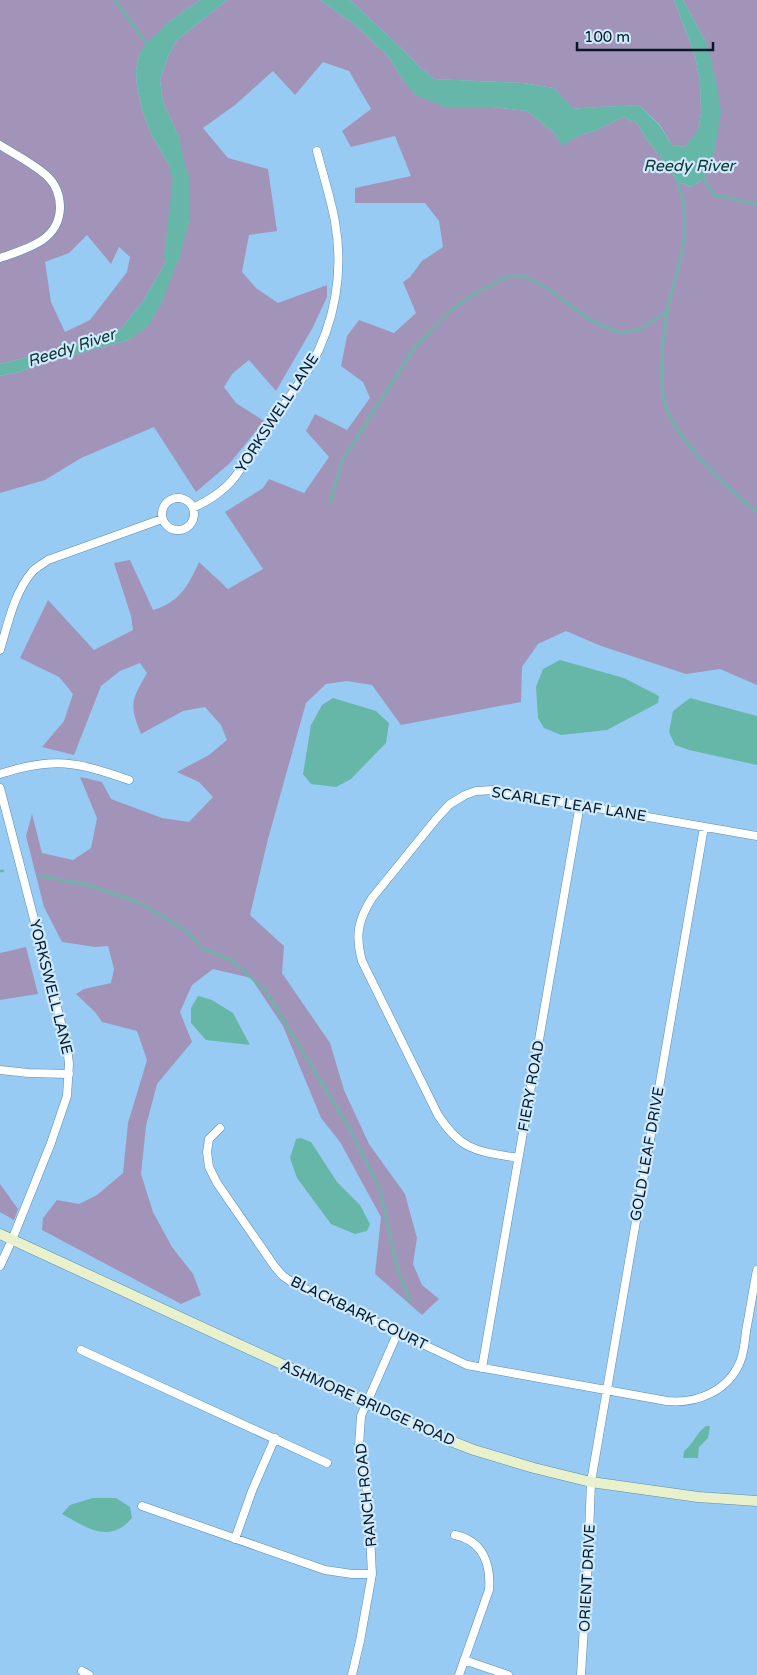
<svg xmlns="http://www.w3.org/2000/svg" width="757" height="1675" viewBox="0 0 757 1675" font-family="'Varela Round',sans-serif">
<rect width="100%" height="100%" fill="#97cbf3"/>
<path fill="#a294b9" fill-rule="evenodd" d="M0,0h200l-30,21 -31,33 -3,16 1,16 5,24 9,24 19,33 9,23 2,22 -5,22 -13,33 -20,34 -22,28 -22,5 -35,14 -64,16zM87,235l24,29 8,-17 11,10 -3,15 -37,48 -25,12 -14,-30 -6,-40 24,-9z
M227,0h93l35,25 33,31 14,23 43,28h48l34,4 26,21 9,13 18,-10 15,-4 28,-14 14,6 10,17 17,21 13,20 13,6 14,-8 4,-133 -25,-46h74v685l-37,-16 -34,5 -85,-28 -35,-15 -28,13 -16,23 -1,35 -120,23 -29,-40 -25,-4 -21,3 -20,19 -38,136 -18,76 34,31 -2,27 48,70 14,47 25,54 36,50 12,44 -4,26 9,21 17,14 -17,16 -47,-41 6,-57 -41,-75 -19,-24 -38,-92 -32,-48 -38,-9 -21,16 -12,27 12,30 -35,42 -11,42 -5,48 12,38 19,35 21,27 8,21 -20,9 -139,-74 1,-12 14,-18 22,4 18,-9 26,-22 5,-50 19,-63 -10,-29 -35,-9 -7,-10 -19,-18 8,-5 27,-6 3,-14 -6,-23 -13,1 -33,-5 -18,-35 -18,-71 6,-22 10,39 31,7 18,-12 6,-30 -17,-41 22,5 9,17 51,19 27,4 24,-25 -14,-15 -22,-10 32,-17 18,-15 -6,-15 -16,-18 -22,4 -42,23c-12,-30 -10,-33 6,-61l-7,-10 -20,8 -19,15 -27,69 -32,-8 22,-26 9,-27 -14,-17 -39,-19 28,-58 46,50 39,-20 -2,-14 -17,-53 16,-3 23,50c27,-8 35,-24 46,-48l29,27 35,-20 -38,-57 38,-24 6,-9 35,14 25,-36 -23,-26 9,-17 32,16 23,-32 -7,-16 -22,-16 6,-30 12,-16 35,13 22,-20 -13,-31 7,-5 12,-16 21,-14 -4,-26 -14,-18h-70v-15l56,-12 -16,-40 -44,11 -9,-16 29,-22 -22,-38 -26,-9 -28,33 -22,-24 -38,34 -32,23 25,30 40,11 9,62 -28,4 -7,37 14,16 22,15 49,-18v12l-14,30 -37,64 -27,-31 -16,13 -9,14 12,16 28,18 -34,42 -34,29 -42,-65 -73,31 -36,22 -45,13v-117l20,-4 23,-9 86,-23 60,-117 -10,-86 -16,-35 -3,-22 9,-26 8,-14z
M350,0h324l21,56 5,26 1,31 -3,18 -13,16 -13,-2 -12,-20 -21,-20c-22,2 -44,1 -66,4l-19,-21 -31,-5 -89,-4 -14,-12 -19,-19z
M26,947l12,47 -38,6v-47z
M0,1184l18,25 -4,11 -14,-8z"/>
<path fill="#67b7a9" d="M200,0h27l-50,40 -8,14 -9,26 3,22 16,35 7,32 3,15v38l-9,32 -18,48 -13,23 -20,15 -86,23 -23,9 -20,4v-12l64,-16 35,-14 22,-5 22,-28 20,-34 13,-33 5,-22 -2,-22 -9,-23 -19,-33 -9,-24 -5,-24 -1,-16 3,-16 7,-11 24,-22z
M320,0h30l51,48 19,19 14,12 89,4 31,5 20,21c21,-3 43,-2 65,-4l21,21 12,19 13,2 13,-17 3,-17 -1,-31 -5,-26 -21,-56h9l25,46 9,40 4,26 -7,42 -10,25 -14,8 -13,-6 -13,-20 -17,-21 -10,-17 -14,-6 -28,14 -15,4 -18,11 -9,-14 -26,-21 -34,-4h-48l-30,-12 -13,-16 -14,-23 -33,-31z
M560,660l64,18 35,18 -1,7 -51,27 -46,5 -17,-7 -6,-10 -2,-31 7,-18z
M333,698l43,13 13,12 -3,20 -35,36 -15,8 -25,-3 -8,-10 8,-49 11,-20z
M690,698l67,18v49l-68,-15 -14,-5 -6,-13 4,-21z
M198,996l14,4 21,13 17,32 -44,-5 -15,-17v-15z
M301,1138l10,4 26,40 23,23 10,19 -3,7 -12,3 -24,-10 -34,-46 -7,-20 6,-19z
M706,1426h4l-2,12 -9,9 -1,11h-15l1,-7c10,-8 12,-18 22,-25z
M93,1498h23l14,9 2,11c-23,27 -46,9 -70,-4l8,-9z"/>
<g fill="none" stroke-linecap="round" stroke-linejoin="round">
<path stroke="#67b7a9" stroke-width="2.5" d="M115,0l33,46
M702,176l12,19 43,9
M677,178c2,10 6,20 7,30 5,36 -10,70 -17,104 -4,24 -9,72 -1,95 12,34 61,83 91,104
M330,503l12,-42 73,-114 35,-36 24,-17 33,-17 17,-1 23,12 43,32 30,13 20,-4 28,-18
M0,871h3
M39,876l46,8 55,19 45,27 18,19 27,10 36,32 85,140 29,59 18,81 12,30"/>
<path stroke="#67b7a9" stroke-width="16" d="M172,257l9,-80 -3,-6"/>
<g stroke="#5a8cb1" stroke-width="9">
<path id="minor" d="M0,145c14,9 36,20 48,32 8,8 12,20 12,31 -1,33 -34,41 -60,50
M162 514a16 16 0 1 1 32 0a16 16 0 1 1-32 0Z
M193,508c16,-8 30,-16 42,-31l75,-110c25,-44 34,-95 25,-145 -4,-23 -12,-47 -18,-71
M0,650c8,-26 14,-57 32,-78 4,-5 11,-8 16,-12l114,-41
M0,774c54,-18 76,-12 129,6
M0,788l67,258 2,18 -2,32 -16,47 -39,97 -12,26
M0,1070l28,3 41,1
M220,1128l-11,11 -2,13 2,15 8,16 58,84 8,9 10,7 174,82 200,36c30,3 61,-10 73,-39 4,-9 5,-21 6,-31 4,-20 7,-41 11,-61
M518,1158c-40,-7 -56,-6 -80,-43l-76,-154c-7,-26 -4,-41 10,-63l65,-80 13,-14 15,-9 11,-4 18,-1 263,46
M81,1350l246,113
M482,1368l98,-564
M142,1506l183,64 27,4h20
M455,1535c28,6 36,29 34,55l-30,85
M235,1539l17,-48 23,-53
M464,1660l44,15
M82,1671l7,4
M352,1675l8,-34 12,-67 -4,-77 -9,-51 2,-30 37,-84
M581,1675l7,-115 3,-78 113,-655"/>
</g>
<g stroke="#5a8cb1" stroke-width="11">
<path id="secondary" d="M0,1234l366,169 77,35 31,12 60,18 57,14 107,15 59,4"/>
</g>
<use href="#minor" stroke="#fff" stroke-width="8"/>
<use href="#secondary" stroke="#e8f1cc" stroke-width="10"/>
</g>
<g text-anchor="middle" stroke-width="4.5" stroke-linejoin="round" paint-order="stroke">
<g font-size="15" fill="#041826" stroke="#cfe9fd">
<text transform="translate(277 413) rotate(-57)" y="5">YORKSWELL LANE</text>
<text transform="translate(569 804) rotate(9)" y="5">SCARLET LEAF LANE</text>
<text transform="translate(51 987) rotate(76)" y="5">YORKSWELL LANE</text>
<text transform="translate(531 1086) rotate(-80)" y="5">FIERY ROAD</text>
<text transform="translate(647 1154) rotate(-80)" y="5">GOLD LEAF DRIVE</text>
<text transform="translate(359 1313) rotate(26)" y="5">BLACKBARK COURT</text>
<text transform="translate(368 1403) rotate(24)" y="5">ASHMORE BRIDGE ROAD</text>
<text transform="translate(366 1495) rotate(-96)" y="5">RANCH ROAD</text>
<text transform="translate(587 1578) rotate(-87)" y="5">ORIENT DRIVE</text>
</g>
<g font-size="16" font-style="italic" fill="#0c332d" stroke="#cfe9fd">
<text x="689" y="171">Reedy River</text>
<text transform="translate(71 347) rotate(-18)" y="6">Reedy River</text>
</g>
</g>
<path d="M577 42v8h136v-8" fill="none" stroke="#041826" stroke-width="2.5"/>
<text x="584" y="42" font-size="15" fill="#041826" stroke="#cfe9fd" stroke-width="4" paint-order="stroke">100 m</text>
</svg>
